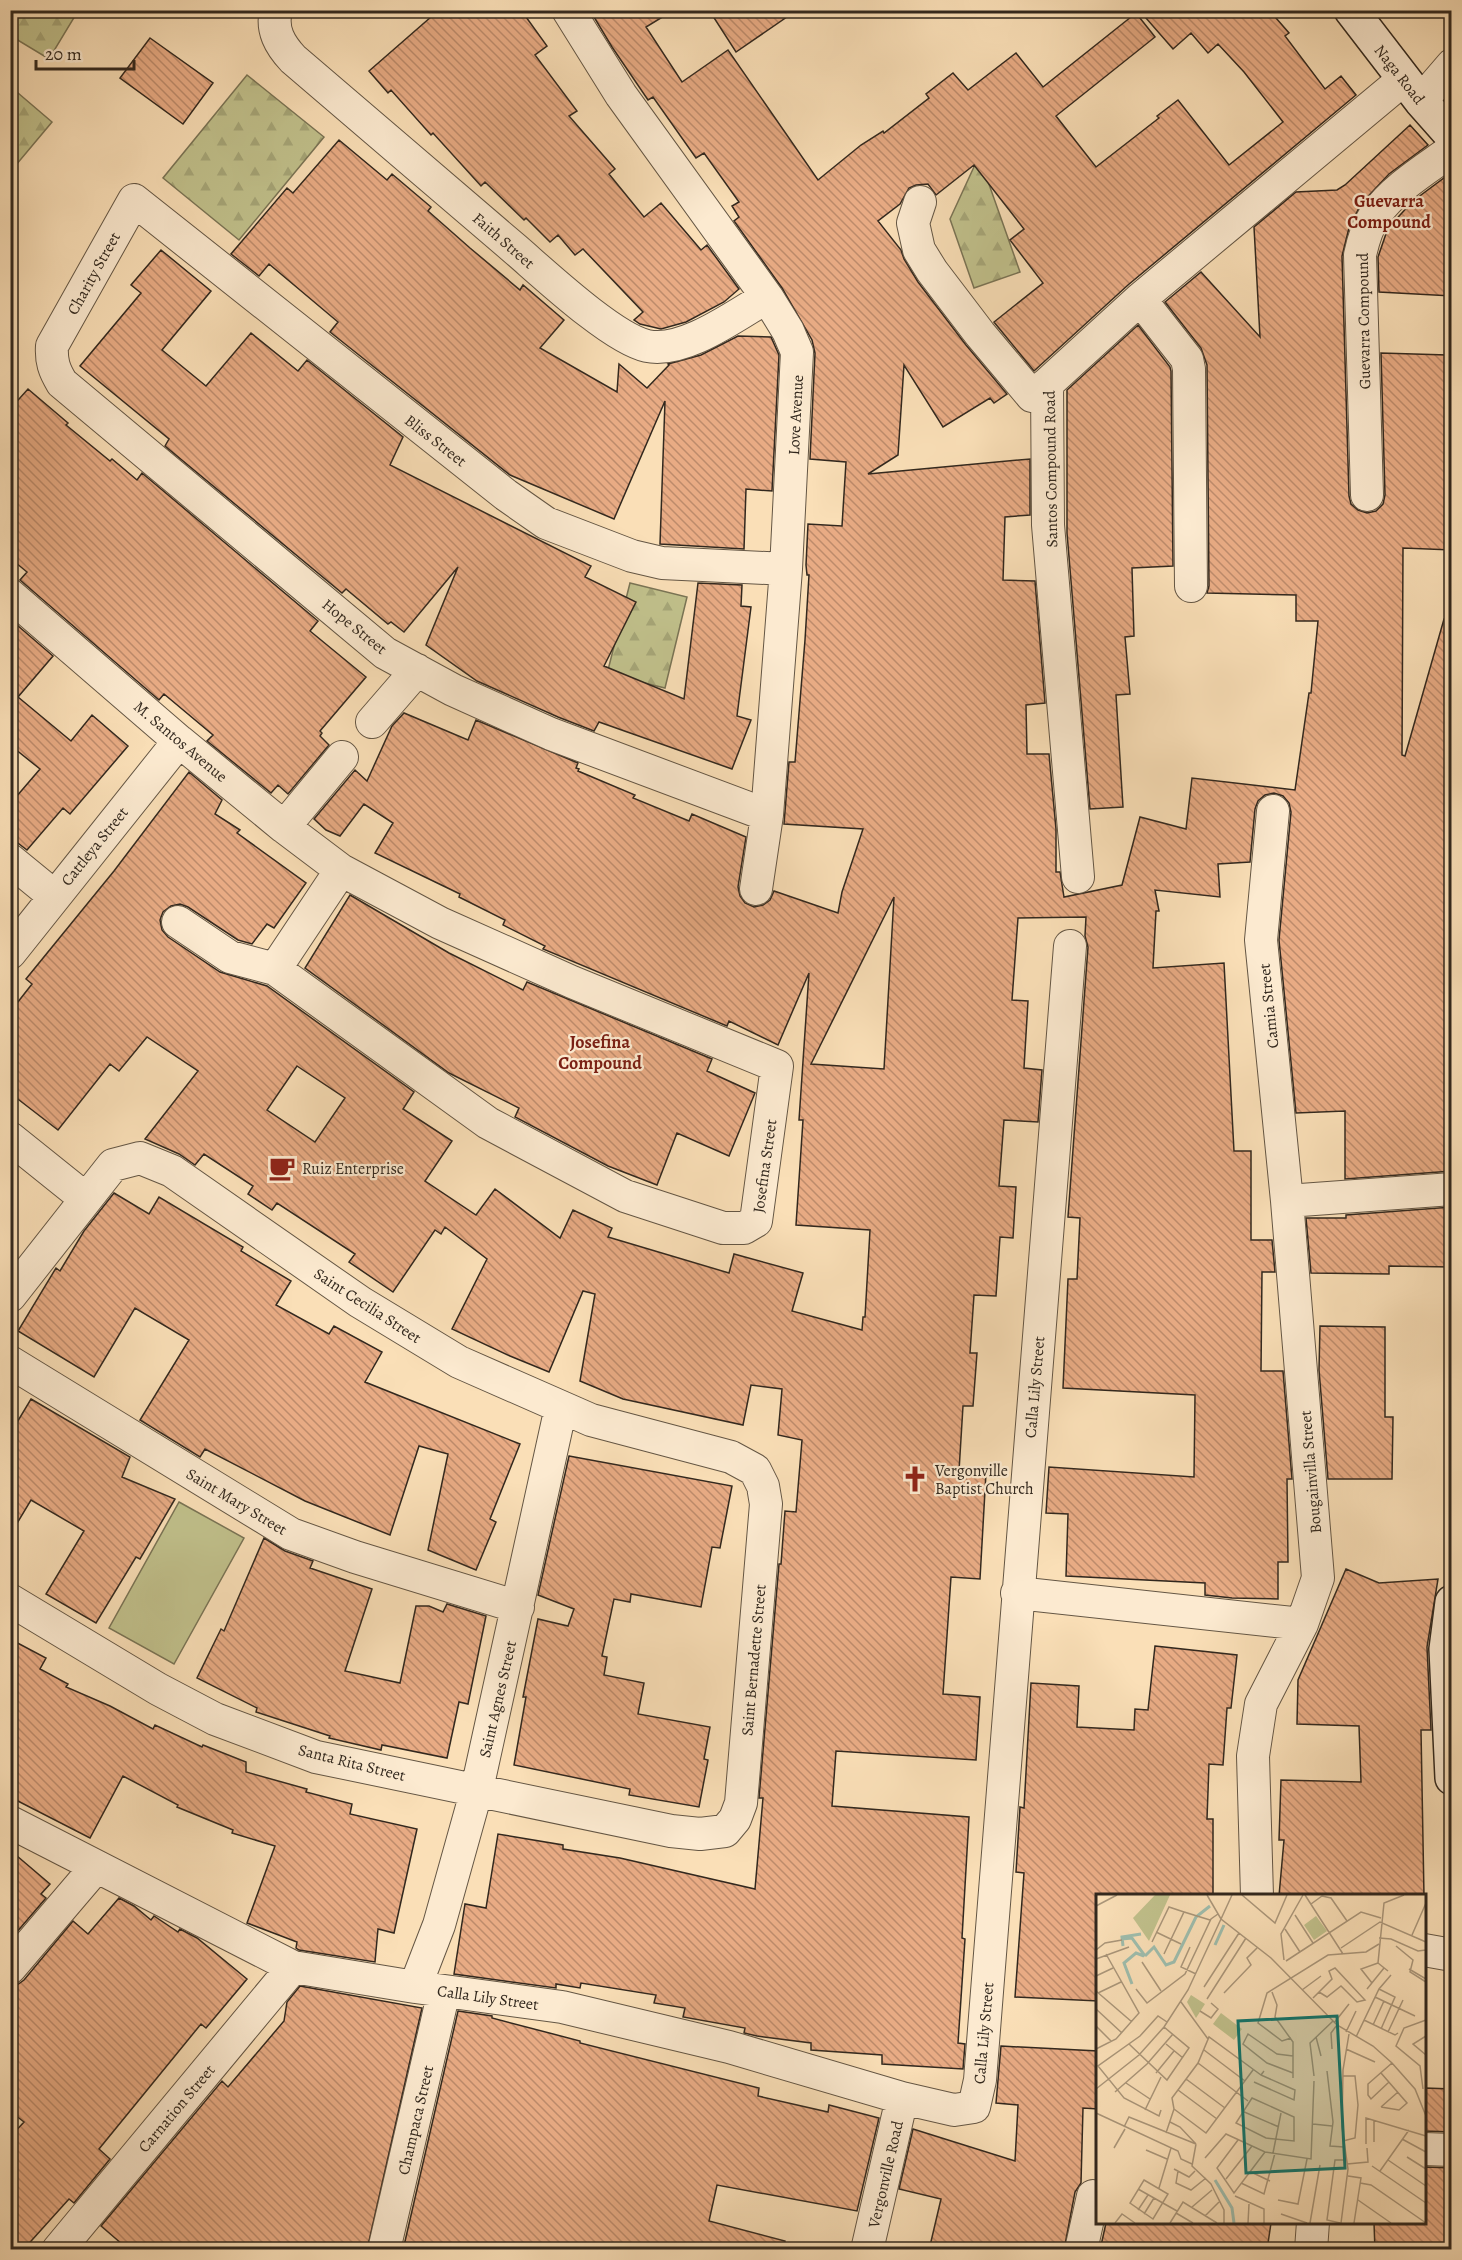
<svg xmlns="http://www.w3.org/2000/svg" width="1462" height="2260" viewBox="0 0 1462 2260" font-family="Alegreya,serif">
<defs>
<pattern id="forest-firs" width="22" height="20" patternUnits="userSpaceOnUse" patternTransform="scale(1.5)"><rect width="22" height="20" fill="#c1c18c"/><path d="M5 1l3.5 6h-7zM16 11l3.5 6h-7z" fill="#a6a678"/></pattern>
<pattern id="building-back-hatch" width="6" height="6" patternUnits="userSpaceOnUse" patternTransform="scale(1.5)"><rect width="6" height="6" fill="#e8ab84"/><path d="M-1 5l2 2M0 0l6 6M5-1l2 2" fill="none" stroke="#bd8b6b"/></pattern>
</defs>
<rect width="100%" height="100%" fill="#fadfb7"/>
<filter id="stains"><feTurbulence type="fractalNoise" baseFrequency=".00333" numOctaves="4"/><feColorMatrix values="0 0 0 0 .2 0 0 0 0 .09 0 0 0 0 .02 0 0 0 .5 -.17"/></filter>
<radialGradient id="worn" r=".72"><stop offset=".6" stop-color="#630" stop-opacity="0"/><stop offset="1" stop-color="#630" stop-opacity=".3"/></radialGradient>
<path fill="#c1c18c" stroke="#7a7455" stroke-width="1.5" d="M179,1502l65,36 -70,126 -65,-36z"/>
<path fill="url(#forest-firs)" stroke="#7a7455" stroke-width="1.5" d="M10,11l1,-1 67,1 -29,48 -38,-23z
M247,75l77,62 -85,103 -76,-62z
M11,87l41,35 -41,49z
M979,156l41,116 -46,16 -24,-69z
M630,583l57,14 -22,91 -58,-14z"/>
<path fill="url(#building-back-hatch)" stroke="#32281e" stroke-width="1.5" fill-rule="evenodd" d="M439,10h82l26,36 -12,9 42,56 -8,5 46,53 -6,5 35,43 17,-14 40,47 6,-5 32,44 -15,13 -38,20 -25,7 -21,-5 -6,-4 9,-8 -60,-63 -8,6 -17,-20 -8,7 -24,-24 -2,2 -39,-38 -4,4 -48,-53 -2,2 -40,-45 -3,3 -19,-22z
M606,10h68l-28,17 36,55 46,-32 90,130 43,-35 22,-14 1,2 45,-35 -3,-4 27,-21 15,17 48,-37 27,34 93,-74 19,24 -99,79 40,51 63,-49 -2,-2 21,-16 51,65 54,-43 -39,-50 -26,-28 -10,9 -17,-20 -18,16 -34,-39h130l20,23 -4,3 40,53 16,-13 15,19 -228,190 -94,86 -40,-49 49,-39 -33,-43 14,-11 -50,-64 -38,30 -8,-11 -12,1 -7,3 -9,16 -22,17 23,29 3,9 14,23 48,63 41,49 -13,9 -4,-5 -47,29 -39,-62 -6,90 -30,19 162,-15v56l-25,2 -2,63 32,1 10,122 -19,2 1,49h22l7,75v43h4l4,25 58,-12 18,-68 46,12 6,-51 103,12 14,-97h2l7,-72h-22v-26l-89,-2 2,-7 -2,-221 -6,-17 -36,-46 36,-30 59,65 -6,-110 42,-35 41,-2 8,-5 65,-60 18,20 -39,29 -28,30 -12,24 -7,28 7,240 2,8 7,6 9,3 9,-2 7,-7 2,-9 -4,-142 66,2 -1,27 6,1v167l-49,-2 -1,207 3,1 39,-137 8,1v551l-107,8v-68l-49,2 -17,-173 12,-128 -2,-9 -6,-7 -9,-3 -9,2 -7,6 -3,8 -5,53 -32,2 2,33 -65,-7 4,21h-3l-3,57 71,-5 10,188h17v89h21l3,32h-13l-1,99h22l9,108h-5l1,83h-10v37l-46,-1 -27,-3v-12l-139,-7 2,-62 -22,-1 3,-46 145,10 1,-82 -132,-7 5,-109h9l3,-61 -12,-1 20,-270 -3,-11 1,-19 -68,1 -6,82 16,1 -4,67 18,2 -4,52 -34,-2 -5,66 17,1 -3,51 -13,-1 -4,59 -22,-1 -4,58h7l-4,53h-10l-4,65 27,2 -6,106 -29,-2 -8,117 37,3 -4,63 -140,-9 -4,55 137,11 -7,121 3,1 -7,104 7,1 -2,25 -81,-5v-9l-71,-5v-7l-54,-7 -13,-3 1,-5 -62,-11 2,-9 -31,-5 2,-8 -75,-12 -1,5 -24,-4v4l-102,-14 11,-70 21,4 12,-74 65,11v4l57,9 135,31 8,-91h-4l20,-234h2l4,-53 11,1 6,-72 -24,-5 4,-46 -31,-4 -8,40 -120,-26 -43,-18 15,-87 -12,-3 -34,81 -39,-16 -58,-27 35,-70 -42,-32 -4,7 -6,-4 -42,62 -44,-30 6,-8 -78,-51 -5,7 -24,-16 5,-8 -49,-32 -9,11 -16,-11 -34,-15 53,-68 -51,-34 -28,34 -9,-7 -52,66 -48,-37v-81l22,-28 -6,-5 88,-108 75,-99 33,28 -7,14 25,16 -3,3 69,50 -32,45 -7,-4 -15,20 -14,-4 -50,-33 -8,-3 -9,2 -8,6 -3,8 2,10 6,7 52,35 47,14 147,106 -11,17 49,32 -27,40 51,34 19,-26 65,49 13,-28 39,18 -4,9 121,36 5,-19 69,19 -11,38 70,19 1,-13h2l5,-87 -74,-5 7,-105h-4l10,-147 -31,72 -49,-24 -2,5 -184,-77 2,-3 -42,-21 2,-5 -46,-23 1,-3 -85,-41 18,-30 -29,-19 -24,32 -14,-6 -12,-11 41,-49 12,11 25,-55 12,-13 64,27 8,-20 102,43 -2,5 3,1 -1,2 57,24 -2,3 56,23 3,-7 54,23 -8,50 2,9 5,7 9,4 9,-2 7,-5 4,-9 64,22 4,-21 21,-63 -79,-5 5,-62h6l10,-122 4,-65h-2l-1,-10 2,-41 34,2 4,-64 -36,-3 5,-106 -3,-13 -30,-52 -48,-67 5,-4 -7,-11 7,-4 -35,-49 -8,5 -43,-61 -5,3 -36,-53 -18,-30zM894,897l-10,172 -73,-5zM297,1066l48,32 -30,44 -48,-32z
M709,10h88l-61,42z
M150,38l63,45 -30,41 -63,-46z
M339,140l48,40 5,-6 39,33 -3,4 42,37 50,42 3,-5 41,35 -24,28 77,44 2,-28 28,24 22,-23 -1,-1 33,-9 37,-19 33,1 8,18 -7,136 -26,-2 -2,60 -84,-5 5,-143 -51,118 -104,-44 -180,-143 8,-10 -69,-58 -10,12 -28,-22 56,-66 6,5z
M1452,172v124l-73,-4 -1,-35 10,-29 25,-27z
M161,250l50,41 -49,59 44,36 45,-53 47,38 9,-11 96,77 -13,28 201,101 -6,11 51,25 -32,64 80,33 14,-116 44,2 -1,21 10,1 -14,109 14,4 -19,49 -133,-47 -5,9 -36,-14 -81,-36 -51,-36 32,-78 -54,65 -13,-10 -3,2 -42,-35 -4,4 -177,-147 4,-7 -89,-73 61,-73 -10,-8z
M1138,325l32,42 1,4 2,195 -41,2 2,68 -9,1 5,57 -14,1 7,112 -33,2 -23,-276v-143z
M28,389l40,34 -2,2 44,36 2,-2 25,21 5,-7 176,148 -8,10 56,46 -46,54 2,2 -2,3 9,9 -41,49 -10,-9 -7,8 -64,-52 6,-6 -49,-41 -5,6 -139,-120 7,-8 -17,-14v-149z
M10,619l43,37 -35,41 53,44 21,-26 36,31 -58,68 -7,-6 -36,42 -17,-13v-33l30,-35 -30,-24z
M350,895l99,58 74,37 4,-8 185,77 -5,12 48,22 -26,63 -52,-23 -20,52 -49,-19 -93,-49 4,-9 -70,-35 -144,-105z
M114,1193l35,21 10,-17 84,50 -2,4 50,30 -15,24 53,29 5,-8 48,26 -17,30 155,62 -30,75 6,3 -20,48 -48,-20 20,-96 -29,-8 -29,89 -85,-34 -100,-52 -5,8 -60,-37 49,-80 -54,-32 -41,69 -76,-46 38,-63 4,3 24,-40z
M1452,1207v60l-63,-1v8l-78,-1 -5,-55h40v-3z
M1320,1326l65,1v90h8l-1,62h-64l-9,-109z
M31,1399l99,58 -8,20 53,22 -35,60 -4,-2 -40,66 -50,-29 38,-63 -53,-31 -21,35v-101z
M569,1456l163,30 -12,62 -8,-1 -11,60 -70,-13 -1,8 -16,-3 -12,57 5,1 -3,18 40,8 -6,31 72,13 -6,32 4,1 -9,47 -70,-12 1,-6 -116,-24 12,-68h-3l15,-78 30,7 6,-17 -36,-14z
M264,1538l21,13 28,10 -3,7 62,21 -27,82 55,12 16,-77h13l14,6 4,-8 39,12 -18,88 -9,-2 -12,56 -65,-13 -1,5 -52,-12 1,-2 -74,-24 1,-4 -60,-30 24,-49 3,2z
M1346,1569l33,14 59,-4 -11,68 4,83h-10l3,166h-145l5,-56h-5l2,-60 80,2 -2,-56 -62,-2 1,-44z
M10,1639l36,19 -6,11 28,15 -2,3 44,19 43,23 2,-4 47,22 1,-2 43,17v10l61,17 -1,3 46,12 -2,10 67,15 -23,104 -16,-4 -3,33 -76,-12 -3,-2 1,-6 -50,-19 28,-77 -43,-13 1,-3 -56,-23 1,-2 -55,-29 -33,62 -80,-41z
M1155,1646l82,9 -6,53h-4l-4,57 -14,-1 -2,55h6v77h-115v105l-83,-4 9,-124 -8,-1 4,-65 4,1 7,-125 48,3 -2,41 57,3 1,-21 13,1z
M10,1850l40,34 -9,10 5,4 -36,42z
M119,1898l15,8 17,14 3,-4 24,16 2,-3 17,9 50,41 -41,49 -5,-4 -102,125 11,10 -36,44 -5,-4 -46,51h-13v-113l14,-15 -14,-11v-126h7l7,-5 49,-59 15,13z
M300,1986l122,22 -55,242h-238l-28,-24 121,-145 6,6 56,-66 3,-19z
M458,2011l34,5v2l88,23v2l179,45 -1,8 70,16 1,-7 50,13 -22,93 -140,-26 -8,36 76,20 -1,9h-381z
M1001,2046l97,5v58l-15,-1 -2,75 -6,9 -11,58h-135l12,-51 -42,-10 14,-60 102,32 3,-56 -22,-2z
M1425,2088l27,1v43l-27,-1z
M1426,2167l26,1v82h-77l-1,-27h51z
M1106,2223h165l-4,27h-167z"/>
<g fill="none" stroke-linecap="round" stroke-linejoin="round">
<g stroke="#645644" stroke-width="34">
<path id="street" d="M276,10c-5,20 4,35 17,49 74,63 148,127 222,190 29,25 97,89 132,97 37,8 89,-31 120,-49
M568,10l53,85 146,202 21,34 9,21 -11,217 -19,246 -11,74
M1421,101l31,-36
M920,202l-7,21 6,27 13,21 48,63 52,62 15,-12
M1140,299l47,60 2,10 2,217
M1367,495l-7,-240c3,-14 7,-28 15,-40 19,-27 51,-46 77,-65
M10,595l169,146 105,86 58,-70
M372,722l45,-52
M767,815l-216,-81 -98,-44 -68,-37 -323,-270c-8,-13 -11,-22 -10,-37l82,-146 372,295 40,28 86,33 30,7 124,6
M10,860l44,36
M1078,877l-30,-352 -1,-141 93,-85 264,-220
M178,922l52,35 45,12 213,154 137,73 98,32h21l12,-7 21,-155 -205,-84 -132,-59 -99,-53 -57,-43
M10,953l169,-212
M275,969l66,-99
M10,1138l76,61
M1287,1201l165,-12
M10,1296l103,-131 27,-7 32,13 188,131 99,60 132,58 140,37 24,13 8,16 3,18 -25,299 -6,16 -10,12 -25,3 -29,-3 -355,-74 -101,-38 -57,-30 -148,-89
M10,1362l281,172 64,23 163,50
M1017,1593l285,31
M10,1822l283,145 122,20 147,20 167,40 173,51 52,12 20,-3 6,-27 90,-1134
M1257,1896l-4,-140 8,-52 41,-80 16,-46 -31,-377 -26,-261 12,-129
M1424,1950l28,5
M10,1968l86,-101
M415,1987l24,-62 38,-136 84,-382
M1424,2149l28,1
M58,2250l235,-283
M384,2250l60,-259
M867,2250l35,-152
M1081,2250l12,-54
M1311,2250l2,-28"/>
</g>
<g stroke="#32281e" stroke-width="36">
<path id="secondary" d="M1351,10l70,91 31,35
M1452,1602l-6,47 6,129"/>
</g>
<use href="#street" stroke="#fcead0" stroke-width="32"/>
<use href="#secondary" stroke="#fcead0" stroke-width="33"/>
</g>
<defs>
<g id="cafe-bare" transform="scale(2.07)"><path d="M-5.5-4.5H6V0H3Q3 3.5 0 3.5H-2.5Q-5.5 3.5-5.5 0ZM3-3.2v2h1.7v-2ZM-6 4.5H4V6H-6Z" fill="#8f2418" stroke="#fcead0" stroke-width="2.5" paint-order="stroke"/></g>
<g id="church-bare" transform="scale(2.07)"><path d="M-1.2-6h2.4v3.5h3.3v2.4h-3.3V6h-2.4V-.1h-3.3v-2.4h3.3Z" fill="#8f2418" stroke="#fcead0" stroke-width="2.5" paint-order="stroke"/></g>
</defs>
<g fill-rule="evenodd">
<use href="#cafe-bare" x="282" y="1168"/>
<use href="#church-bare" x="915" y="1479"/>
</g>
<g text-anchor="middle" stroke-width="4.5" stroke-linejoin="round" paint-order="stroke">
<g font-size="16" fill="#32281e" stroke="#fcead0">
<text transform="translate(1400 74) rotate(52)" y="6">Naga Road</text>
<text transform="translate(504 240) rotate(41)" y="6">Faith Street</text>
<text transform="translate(93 273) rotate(-61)" y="6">Charity Street</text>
<text transform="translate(1363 321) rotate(-91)" y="6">Guevarra Compound</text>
<text transform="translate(795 415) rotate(-87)" y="6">Love Avenue</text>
<text transform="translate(436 440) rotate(38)" y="6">Bliss Street</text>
<text transform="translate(1050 469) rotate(-91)" y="6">Santos Compound Road</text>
<text transform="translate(355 626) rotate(39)" y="6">Hope Street</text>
<text transform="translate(181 741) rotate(40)" y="6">M. Santos Avenue</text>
<text transform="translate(94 846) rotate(-51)" y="6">Cattleya Street</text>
<text transform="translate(1268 1006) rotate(-96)" y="6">Camia Street</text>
<text transform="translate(764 1166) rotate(-82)" y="6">Josefina Street</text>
<text transform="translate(368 1305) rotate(33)" y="6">Saint Cecilia Street</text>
<text transform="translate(1034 1387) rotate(-85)" y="6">Calla Lily Street</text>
<text transform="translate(1310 1472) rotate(-95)" y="6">Bougainvilla Street</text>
<text transform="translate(237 1501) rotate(31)" y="6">Saint Mary Street</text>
<text transform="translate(753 1660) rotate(-85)" y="6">Saint Bernadette Street</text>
<text transform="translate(497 1699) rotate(-77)" y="6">Saint Agnes Street</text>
<text transform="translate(352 1762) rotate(14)" y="6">Santa Rita Street</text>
<text transform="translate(488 1997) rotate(8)" y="6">Calla Lily Street</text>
<text transform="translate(983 2033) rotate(-85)" y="6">Calla Lily Street</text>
<text transform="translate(176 2108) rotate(-50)" y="6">Carnation Street</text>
<text transform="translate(415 2120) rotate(-77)" y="6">Champaca Street</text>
<text transform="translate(885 2174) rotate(-77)" y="6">Vergonville Road</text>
</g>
<g font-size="16" fill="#32281e" stroke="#fcead0" text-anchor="start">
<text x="302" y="1174">Ruiz Enterprise</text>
<text x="935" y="1476">Vergonville<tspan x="935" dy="18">Baptist Church</tspan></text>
</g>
<g font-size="18" font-weight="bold" fill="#7a1f14" stroke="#fcead0">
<text x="1389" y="207">Guevarra<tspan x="1389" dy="21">Compound</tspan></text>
<text x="600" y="1048">Josefina<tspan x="600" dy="21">Compound</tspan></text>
</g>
</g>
<g transform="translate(1096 1894)">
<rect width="330" height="330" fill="#fadfb7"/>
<path d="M220,22l11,15 -13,9 -10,-15zM95,101l14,9 -9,14 -9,-16zM125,119l21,16 -8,11 -21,-16z" fill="#c1c18c"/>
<path d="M59,1h15l-21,46 -16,-23z" fill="#c1c18c"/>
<path fill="none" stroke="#9ebdad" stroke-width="3" d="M26,45l10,-1 13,18M119,51l9,-20M27,52l-1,-9 19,-3M49,62l9,-9 12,18 8,-3 22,-45 14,-11M36,90l-8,-21 12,-10 8,3M119,286l17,28 2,15"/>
<path fill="none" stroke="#aa967a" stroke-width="1.5" d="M111,1l14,24 50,39 66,67 36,21 19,17 23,26 11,27M146,1l33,28 12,-28M209,1l38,59M215,10l11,-8 9,2 16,23M0,12l21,-11M199,21l18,28M125,25l11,-24M189,35l15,23M60,38l25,12M316,41l14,-32M283,44l12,1 27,12 8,-1M56,48l17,-35 15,5M300,52l17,14 -3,12 16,10M94,53l-9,20 15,7M245,54l39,-26 46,20M0,56l9,-7 17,-3M68,60l20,-42 26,8M0,65l33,-12M188,66l-3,-26 22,-39M190,67l75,-49 20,6M46,68l19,29M313,75l17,10M292,77l-10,-8 6,-60 20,-8M0,82l17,-8M276,89l-11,-14 17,-6M108,93l35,-54M40,95l11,14 38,-29 26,-55 7,-5M271,95l17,-21M283,95l16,8 -14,32M206,96l19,-14M0,97l36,31M176,98l5,13 -2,12 18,25v36M2,99l23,-11M128,99l27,-28 -4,-7 10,-10M279,103l40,19M217,104l19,-19 -3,-8 6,-3 30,32 -8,2 -16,-16 -14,11 -8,-5M111,105l39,-61M85,108l27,37M0,115l26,24M104,117l11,7 7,-9 -7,-6M268,126l31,15 3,-2M238,129l15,-19M277,131l11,-24M0,132l15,15M250,138l10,-21M292,138l15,-32M330,142l-13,8 13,11M220,143l5,19M260,143l23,-48 12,-14M195,144l-9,3 -24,-18 9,-30 61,-38 38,-3 13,-8M33,150l38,36 22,-32 -25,-21M70,150l17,14M0,155l20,-10 23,-26 -33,-59M236,155l-1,-16 6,-8M250,155l29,13M108,156l41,31M102,169l50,38M231,177l6,51 -3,24 14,1M60,179l18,-22M197,179l-26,-10 -24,-19 5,-10 29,20 16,2M285,179l26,30 -8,7 -18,-3M218,182l-4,-33 23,-22M247,182h12l3,29 -3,33 -12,3M90,185l39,29M158,188l40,18 1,-10 -34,-15M293,188l-18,17 -3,-4v-11l24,-21M30,189l24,16M0,195l43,-34 25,-28 24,-37 33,-71M327,195l-3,-23 -24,-20 8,-18 22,-8M82,196l39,29M19,198l32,-28 26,-30M156,204l42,19v24l-28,-3 -30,-15zM285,213l17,-15M78,215l32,24 47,-63M49,216l16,-33M65,216l-2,6 -35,-18 -26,-32 42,-30 18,-20 9,6M146,217l37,16M0,219l82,38 3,8 11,5M278,226v22M74,228l10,5 16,17M217,230l19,2M28,233l5,-10 67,27M70,239l8,-24 -2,-11 26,-35 11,-26 52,38 3,-4M306,245l24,13M142,246l-21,28 17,25 31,-41M100,250l-4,22 19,18 13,26v13M270,250v-26l60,18M18,254l11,-19M50,256l21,9M177,259l8,-40M311,263l19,12M109,264l21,-24 39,18 46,7 3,-78M292,266l38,26M251,270l21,-2 -1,-14M276,272l54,37M78,275l15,8 6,-6M82,277l-2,12 15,7 15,-12M284,277l29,-41M155,278l19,9M252,282l13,2 -7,45M130,285l26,-33M48,286l24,14 -15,25 -23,-16zM145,289l23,11 11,-41M264,289l11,2 55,38M63,294l12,-40M42,295l39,22M139,302l29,13v14M182,306l20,4 9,-45M262,306l33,23M96,313l20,-17M42,316l10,-15M80,319l17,10M48,320l10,-16M185,320l26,9M109,322l14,-14M19,329l7,-9 13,9M74,329l13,-21 34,21M152,329l1,-19M214,329l10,-58M244,329l-13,-3 8,-60h11M245,329l7,-54 -6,-42 1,-57 6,-36"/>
<path fill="#0f766e" fill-opacity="0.15" stroke="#0f766e" stroke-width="3" d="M241,122l8,152 -99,5 -8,-152z"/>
<rect width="330" height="330" fill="none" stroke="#32281e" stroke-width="3"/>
</g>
<rect width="1462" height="2260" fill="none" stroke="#fadfb7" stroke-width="36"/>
<rect x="12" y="12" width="1438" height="2236" fill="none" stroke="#32281e" stroke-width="3"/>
<rect x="18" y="18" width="1426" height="2224" fill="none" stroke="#32281e" stroke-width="1.5"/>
<path d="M36 60v9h98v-9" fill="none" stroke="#32281e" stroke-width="3"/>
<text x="45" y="60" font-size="18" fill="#32281e" stroke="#fcead0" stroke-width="4.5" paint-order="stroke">20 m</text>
<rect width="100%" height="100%" filter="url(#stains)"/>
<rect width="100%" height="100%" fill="url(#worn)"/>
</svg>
